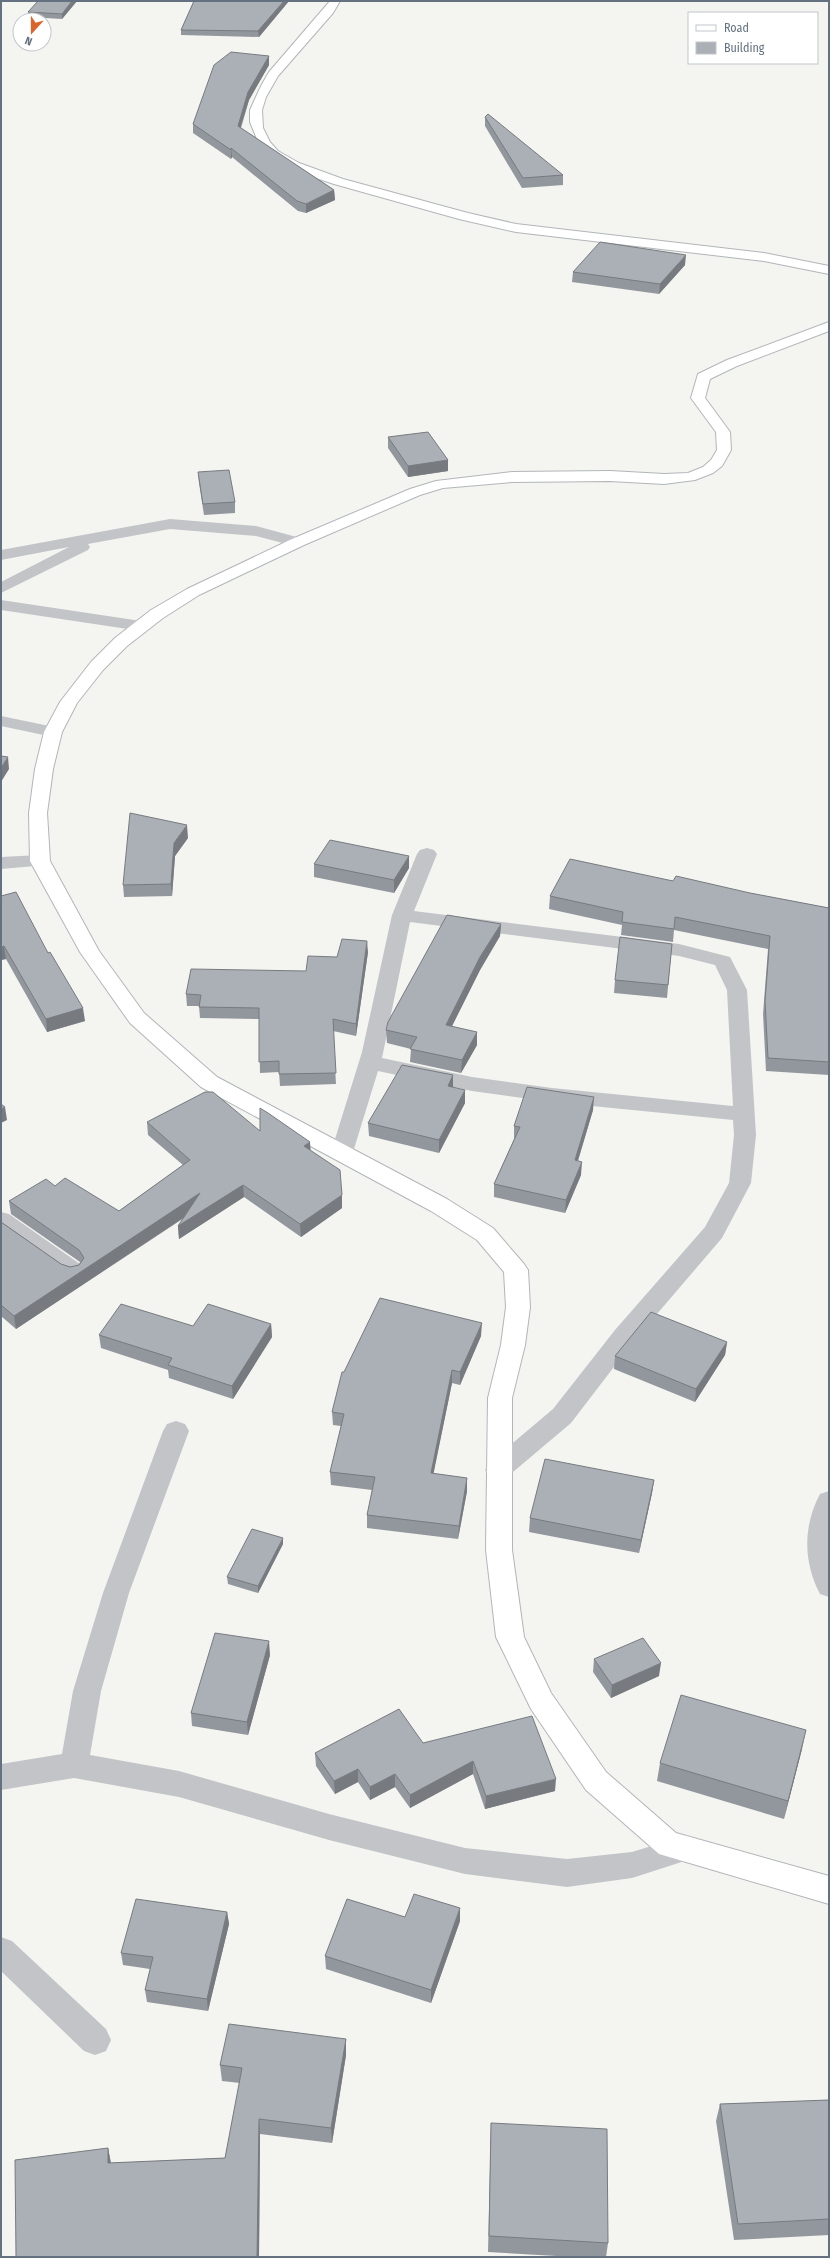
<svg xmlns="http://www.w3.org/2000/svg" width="830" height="2258" viewBox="0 0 830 2258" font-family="'Fira Sans Condensed',sans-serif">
<rect width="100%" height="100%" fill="#f4f4f0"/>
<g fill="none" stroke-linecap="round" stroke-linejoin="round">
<g stroke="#b2b6ba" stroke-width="2">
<path id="major" d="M330,1h10l-7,12 -55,63 -12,21 -4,13 1,18 7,14 8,9 21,12 44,16 125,34 48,11 248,29 65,13v8l-65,-13 -248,-29 -57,-13 -125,-35 -30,-10 -25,-12 -13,-11 -9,-12 -7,-17v-12l11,-24 8,-14z
M829,322v9l-92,35 -27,13 -5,19 25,34 1,18 -9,16 -9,7 -18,7 -31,4 -54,-3 -98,1 -69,6 -23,7 -116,50 -105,50 -36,23 -36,28 -24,24 -26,33 -15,29 -9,37 -6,44 3,48 49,90 45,62 73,64 230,122 46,29 31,36 4,6 2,37 -5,38 -13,53v152l12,87 27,56 55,79 70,61 153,43v28l-170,-50 -73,-64 -55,-81 -35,-72 -10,-87 2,-152 13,-53 5,-38 -2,-35 -27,-32 -46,-29 -230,-124 -71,-64 -50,-71 -50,-91 -1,-48 6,-44 9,-37 16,-30 31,-40 24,-24 36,-28 36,-21 105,-50 118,-50 26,-8 76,-9 98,-1 54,3 24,-1 15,-6 8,-7 6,-10 -1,-18 -25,-34 7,-24 29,-14z"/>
</g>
<path fill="#c2c4c8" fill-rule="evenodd" d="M170,519l86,7 48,13 2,3 -2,3 -6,2 -42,-11 -86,-7 -82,15 2,3 -2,3 -87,43v-11l68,-35 -68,13v-10z
M1,600l140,21 6,1 2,4 -2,4 -6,1 -140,-21z
M1,716l58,12 3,4 -3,4 -6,1 -52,-11z
M427,848l7,2 3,4 -23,57 265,33 51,13 17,33 9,145 -5,48 -29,55 -89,104 -62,81 -64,54 -9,3 -9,-3 -4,-7 4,-7 64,-54 62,-79 90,-103 24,-44 5,-48 -1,-15 -181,-18 -80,-11 -94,-20 -25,81 -3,5 -8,3 -8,-3 -3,-5 31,-100 30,-137 25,-61 3,-4zM410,922l269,34 36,9 12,25 6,116 -181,-18 -80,-11 -90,-19z
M40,855l7,2 3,4 -3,4 -46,4v-12z
M1,1212l8,2 71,50 4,6 -4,6 -8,2 -8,-2 -63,-45z
M176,1421l9,3 4,7 -60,162 -28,98 -11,64 89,16 150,43 136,34 102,11 65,-7 55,-17 10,4 5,9 -5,9 -65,21 -65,9 -102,-13 -136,-34 -150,-43 -105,-19 -73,12v-26l61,-10 11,-63 30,-98 60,-162 4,-7z
M829,1491v106l-9,-3c-17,-33 -17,-68 0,-100z
M1,1937l11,4 94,88 5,11 -5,11 -11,4 -11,-4 -83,-80z"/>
<use href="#major" fill="#fff" fill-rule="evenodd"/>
</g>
<path fill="#92979d" d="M77,1l-15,18 -33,-2 -1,-5z
M194,1h95l-30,36 -78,-2v-5z
M269,56v9l-20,35 -8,28 93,62 1,10 -29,13 -8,-2 -66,-54 -1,2 -38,-26v-9z
M485,117l78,58v10l-41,3 -37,-62z
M685,265l-26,29 -87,-12 1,-10z
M388,437l60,23v11l-40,6 -20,-29z
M198,472l37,30v11l-31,2 -5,-32z
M188,838l-13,18 -3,40 -48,1 -1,-12z
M314,864l95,4 -15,25 -80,-16z
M673,881l77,12 79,15v167l-63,-4 -3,-57 5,-65 -94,-19 -1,12 -52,-7 1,-10 -73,-16 1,-13z
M1,896l47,57 37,68 -38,11 -41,-73 -5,1z
M501,924l-1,12 -20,34 -28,56 25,19 -16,28 -51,-11 1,-13 -24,-6 -1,-13z
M672,944l-5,54 -53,-5 1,-13z
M368,952l-12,84 -23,-5 3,53 -56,2 -1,-14 -19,1 -1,-54 -59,-1 -1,-12h-12l-1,-12 120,-23 31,-14z
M453,1075v12l12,16 -26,50 -70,-17 -1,-13z
M593,1110l-15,51 3,14 -16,38 -71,-16v-13l20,-45v-13z
M147,1122l113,9 50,20 32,57 -41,29 -57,-40 -65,42 -1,-13 6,-8 -168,111 -15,-13v-94l60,42 9,3 9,-2 1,-3 -69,-48 -2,-13 46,-15 64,25 64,-46 -35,-30z
M271,1324l1,13 -39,62 -64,-21 -1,-8 -67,-22 -2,-13 94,-9z
M481,1336l-21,49 -8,-2 -19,91 34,4v13l-9,48 -91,-11v-13l5,-25 -41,-5 -1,-13 11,-46 -8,-1 -1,-13 12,-40z
M727,1342l-2,13 -30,47 -81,-33 1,-13z
M654,1480l-2,13 -13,60 -110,-21 1,-14z
M283,1544l-25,49 -30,-9 -1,-7z
M270,1655l-22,80 -56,-9 -1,-13z
M594,1659l65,17 -48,22 -18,-26z
M423,1743l132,48 -70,18 -12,-35 -63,34 -15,-21 -25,13 -12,-18 -23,12 -19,-28 -1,-13z
M802,1749l-18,70 -127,-38 3,-18z
M227,1912l2,12 -21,87 -61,-9 -2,-12 5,-21 -27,-4 -2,-12z
M460,1921l-29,82 -105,-34 -1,-13z
M346,2039v16l-14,88 -72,-9 -1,123h-243l92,-109 3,15 114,-5 15,-75 -18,-2 -2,-16z
M829,2100v135l-95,5 -18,-119 4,-17z
M491,2123l117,120 -2,14h-32l-86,-5z"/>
<path fill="#777b7f" d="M72,1h5l-15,18v-5z
M284,1h5l-30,36 -1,-6z
M269,56v9l-20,35 -11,35v-9l10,-34z
M231,148l1,9 -1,2z
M334,190l1,10 -29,13v-9z
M686,255l-1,10 -26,29 1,-10z
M448,460v11l-40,6v-11z
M8,757l1,12 -8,13v-14z
M187,825l1,13 -13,18 -3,40 -1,-12 3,-41z
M409,856v12l-15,25v-13z
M501,924l-1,12 -20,34 -34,68v-13l34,-68z
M367,941l1,11 -12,84v-12z
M4,946l2,13 -5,1v-13z
M83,1008l2,13 -38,11 -1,-13z
M477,1032v13l-16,28 1,-13z
M453,1075v14l-5,-3z
M465,1090v13l-26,50v-13z
M594,1097l-1,13 -19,63 1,-13z
M5,1107l2,13 -6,3v-14z
M310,1142l1,13 -7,-9z
M582,1162l-1,13 -16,38 1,-13z
M243,1185l1,12 -65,42 -1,-13z
M200,1193l1,13 -185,123 -2,-13z
M342,1195v13l-41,29 -1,-13z
M482,1323l-1,13 -21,49v-13z
M271,1324l1,13 -39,62 -1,-13z
M727,1342l-2,13 -30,47 1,-13z
M452,1370v13l-21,103v-13z
M467,1478v13l-9,48 1,-13z
M654,1480l-2,13 -13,60 2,-13z
M283,1538v6l-25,49v-7z
M269,1641l1,14 -22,80 -1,-13z
M661,1663l-2,13 -48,22 1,-13z
M806,1730l-4,19 -18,70 4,-18z
M473,1761v13l-63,34v-13z
M358,1769v13l-23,12 -1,-13z
M395,1774v13l-25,13v-13z
M556,1779l-1,12 -70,18 1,-13z
M460,1908v13l-29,82v-13z
M227,1912l2,12 -21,87 -1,-12z
M346,2039v16l-14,88 -1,-15z
M259,2119l1,15 -1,123h-2z
M108,2148l3,16 -3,-1z"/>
<path fill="#aab0b6" stroke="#777b7f" d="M38,1h34l-10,13 -34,-2z
M194,1h90l-26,30 -77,-1z
M231,52l38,4 -21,36 -10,34 96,64 -28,14 -9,-3 -66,-53v2l-38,-26 21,-59z
M488,114l75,61 -40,3 -38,-61z
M600,242l86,13 -26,29 -87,-12z
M428,432l20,28 -40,6 -20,-29z
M229,470l6,32 -32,2 -5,-32z
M1,756l7,1 -7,11z
M130,813l57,12 -13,18 -3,41 -48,1z
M330,840l79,16 -15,24 -80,-16z
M570,859l103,22 3,-5 74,17 79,15v154l-61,-4 -3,-57 5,-65 -95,-19 -1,12 -52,-7 1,-10 -73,-16z
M16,892l32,61 2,-1 33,56 -37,11 -42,-73 -3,1v-51z
M447,915l54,9 -21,33 -34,68 31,7 -15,28 -52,-11 7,-12 -31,-7 2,-8z
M620,937l52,7 -4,41 -53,-5z
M342,939l25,2 -11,83 -23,-5 3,54 -57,1v-13l-20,1v-54l-60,-1 2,-12 -15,-1 5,-25 115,2 2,-15 29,1z
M402,1065l51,10 -5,11 17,4 -26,50 -71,-17z
M527,1087l67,10 -19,63 7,2 -16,38 -72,-16 26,-57 -6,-1z
M205,1092h8l47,39v-23l8,5 42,29 -6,4 36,24 2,25 -42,29 -57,-39 -65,41 22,-33 -186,123 -13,-11v-83l60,42 9,3 9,-2 5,-7 -5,-8 -70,-49 37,-22 9,7 10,-8 54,33 71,-51 -43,-38z
M1,1104l4,3 -4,2z
M380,1298l102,25 -22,49 -8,-2 -21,103 36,5 -8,48 -92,-11 8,-38 -45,-5 14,-58 -12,-2 10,-40h2z
M121,1304l72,22 15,-22 63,20 -39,62 -64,-21 4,-7 -73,-23z
M651,1312l76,30 -31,47 -81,-33z
M545,1459l109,21 -13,60 -111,-22z
M252,1529l31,9 -25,48 -31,-9z
M215,1633l54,8 -22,81 -56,-9z
M643,1638l18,25 -49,22 -18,-26z
M681,1695l125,35 -18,71 -128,-38z
M399,1709l24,34 109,-27 24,63 -70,17 -13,-35 -63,34 -15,-21 -25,13 -12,-18 -24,12 -19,-28z
M414,1894l46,14 -29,82 -106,-34 22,-57 58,18z
M136,1899l91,13 -20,87 -62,-9 8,-33 -32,-4z
M229,2024l117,15 -15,89 -72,-9 -2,138h-241l-1,-97 93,-12v15l117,-5 17,-90 -22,-3z
M829,2100v119l-91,5 -18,-120z
M491,2123l116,6 1,114 -119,-7z"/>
<rect width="830" height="2258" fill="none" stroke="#647180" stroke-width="4"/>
<rect x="688" y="12" width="130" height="52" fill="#ffffff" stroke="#c1c6cc"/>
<rect x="696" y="25" width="20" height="6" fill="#ffffff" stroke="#c1c6cc"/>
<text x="724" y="32" font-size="12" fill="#647180">Road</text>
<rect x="696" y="42" width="20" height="12" fill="#aab0b6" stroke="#c1c6cc"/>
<text x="724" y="52" font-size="12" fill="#647180">Building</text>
<g transform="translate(32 32) rotate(201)"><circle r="19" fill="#ffffff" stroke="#c1c6cc"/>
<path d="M0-3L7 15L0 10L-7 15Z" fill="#da642a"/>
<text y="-6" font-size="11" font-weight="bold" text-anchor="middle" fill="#647180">N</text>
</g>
</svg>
